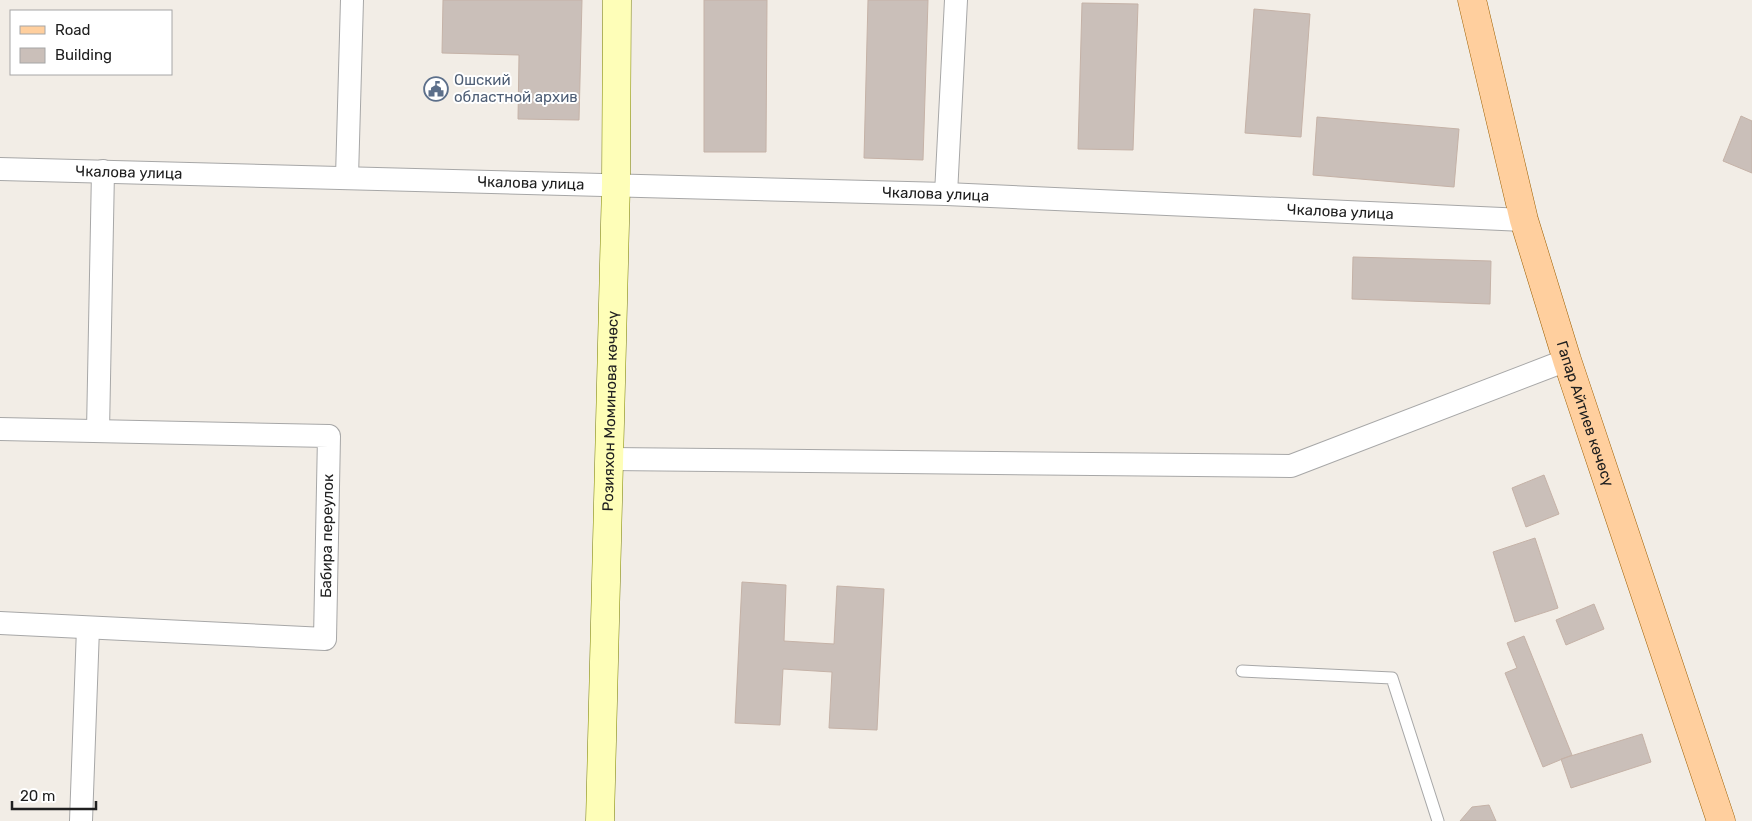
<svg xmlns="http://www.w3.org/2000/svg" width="1752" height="821" viewBox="0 0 1752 821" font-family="Rubik,sans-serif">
<rect width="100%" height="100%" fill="#f2ede6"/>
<path fill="#cabfb9" stroke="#c5b2a7" d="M443,0h139l-3,120 -61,-1 1,-64 -77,-2z
M704,0h63l-1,152h-62z
M868,0h60l-5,160 -59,-2z
M1082,3l56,1 -5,146 -55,-1z
M1254,9l56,5 -9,123 -56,-4z
M1741,116l11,5v52l-29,-12z
M1317,117l142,12 -5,58 -141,-12z
M1353,257l138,4 -1,43 -138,-5z
M1544,475l15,39 -33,13 -14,-39z
M1535,538l23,70 -43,14 -22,-70z
M742,582l44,3 -2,56 50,3 3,-58 47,3 -7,141 -48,-2 3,-56 -49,-3 -3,56 -45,-2z
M1594,604l10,25 -38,16 -10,-25z
M1524,636l48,119 -29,12 -38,-94 12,-5 -10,-25z
M1642,734l9,28 -80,26 -10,-29z
M1489,805l7,16h-36l12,-14z"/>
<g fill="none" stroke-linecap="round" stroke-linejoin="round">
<g stroke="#a7a7a7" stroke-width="13">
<path id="lane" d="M1242,671l150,7 46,143"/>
</g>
<g stroke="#a7a7a7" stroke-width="24">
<g id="street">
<path id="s1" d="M0,169l946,25 578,26"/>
<path d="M347,177l5,-177"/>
<path d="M946,194l10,-194"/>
<path d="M0,429l329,7 -4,203 -325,-16"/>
<path d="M98,431l5,-260"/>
<path d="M610,459l681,7 276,-106"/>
<path d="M81,821l7,-193"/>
</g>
</g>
<g stroke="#797f00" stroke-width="29">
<g id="secondary">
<path id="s2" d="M600,821l16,-637 1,-184"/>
</g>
</g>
<g stroke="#9d5f00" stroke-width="29">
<g id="primary">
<path id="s3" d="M1472,0l52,220 43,140 154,461"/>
</g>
</g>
<use href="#lane" stroke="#fff" stroke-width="11"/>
<use href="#street" stroke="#fff" stroke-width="22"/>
<use href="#secondary" stroke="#fefeb8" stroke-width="28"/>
<use href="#primary" stroke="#ffcf9e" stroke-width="28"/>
</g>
<defs>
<g id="civic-ring" transform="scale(1.25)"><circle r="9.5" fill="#fff" stroke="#5c6f8a" stroke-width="1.5"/><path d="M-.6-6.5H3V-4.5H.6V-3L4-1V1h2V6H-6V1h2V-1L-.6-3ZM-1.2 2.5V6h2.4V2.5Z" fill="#5c6f8a"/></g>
</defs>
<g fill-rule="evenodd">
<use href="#civic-ring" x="436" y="89"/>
</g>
<g text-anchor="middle" stroke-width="4" stroke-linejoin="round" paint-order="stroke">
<g font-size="15" fill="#4e5e75" stroke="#fff" text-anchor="start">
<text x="454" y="85">Ошский<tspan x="454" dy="17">областной архив</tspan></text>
</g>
<g font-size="15" fill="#202020" stroke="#fff">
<text dy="5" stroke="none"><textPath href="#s1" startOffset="129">Чкалова улица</textPath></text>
<text dy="5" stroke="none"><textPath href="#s1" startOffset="531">Чкалова улица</textPath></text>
<text dy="5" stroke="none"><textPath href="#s1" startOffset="936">Чкалова улица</textPath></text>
<text dy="5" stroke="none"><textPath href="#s1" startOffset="1341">Чкалова улица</textPath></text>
<text dy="5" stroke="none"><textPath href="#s2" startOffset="410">Розияхон Моминова көчөсү</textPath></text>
<text dy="5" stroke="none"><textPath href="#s3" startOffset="429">Гапар Айтиев көчөсү</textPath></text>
<text transform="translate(327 536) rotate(-89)" y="5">Бабира переулок</text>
</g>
</g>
<rect x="10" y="10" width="162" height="65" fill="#ffffff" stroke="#a6a6a6"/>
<rect x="20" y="26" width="25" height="8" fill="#ffcf9e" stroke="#a6a6a6"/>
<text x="55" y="35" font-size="15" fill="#202020">Road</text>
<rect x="20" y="48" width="25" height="15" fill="#cabfb9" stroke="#a6a6a6"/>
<text x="55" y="60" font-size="15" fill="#202020">Building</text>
<path d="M12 801v8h84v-8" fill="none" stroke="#202020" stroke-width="2.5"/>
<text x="20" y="801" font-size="15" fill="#202020" stroke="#ffffff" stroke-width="4" paint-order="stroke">20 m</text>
</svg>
